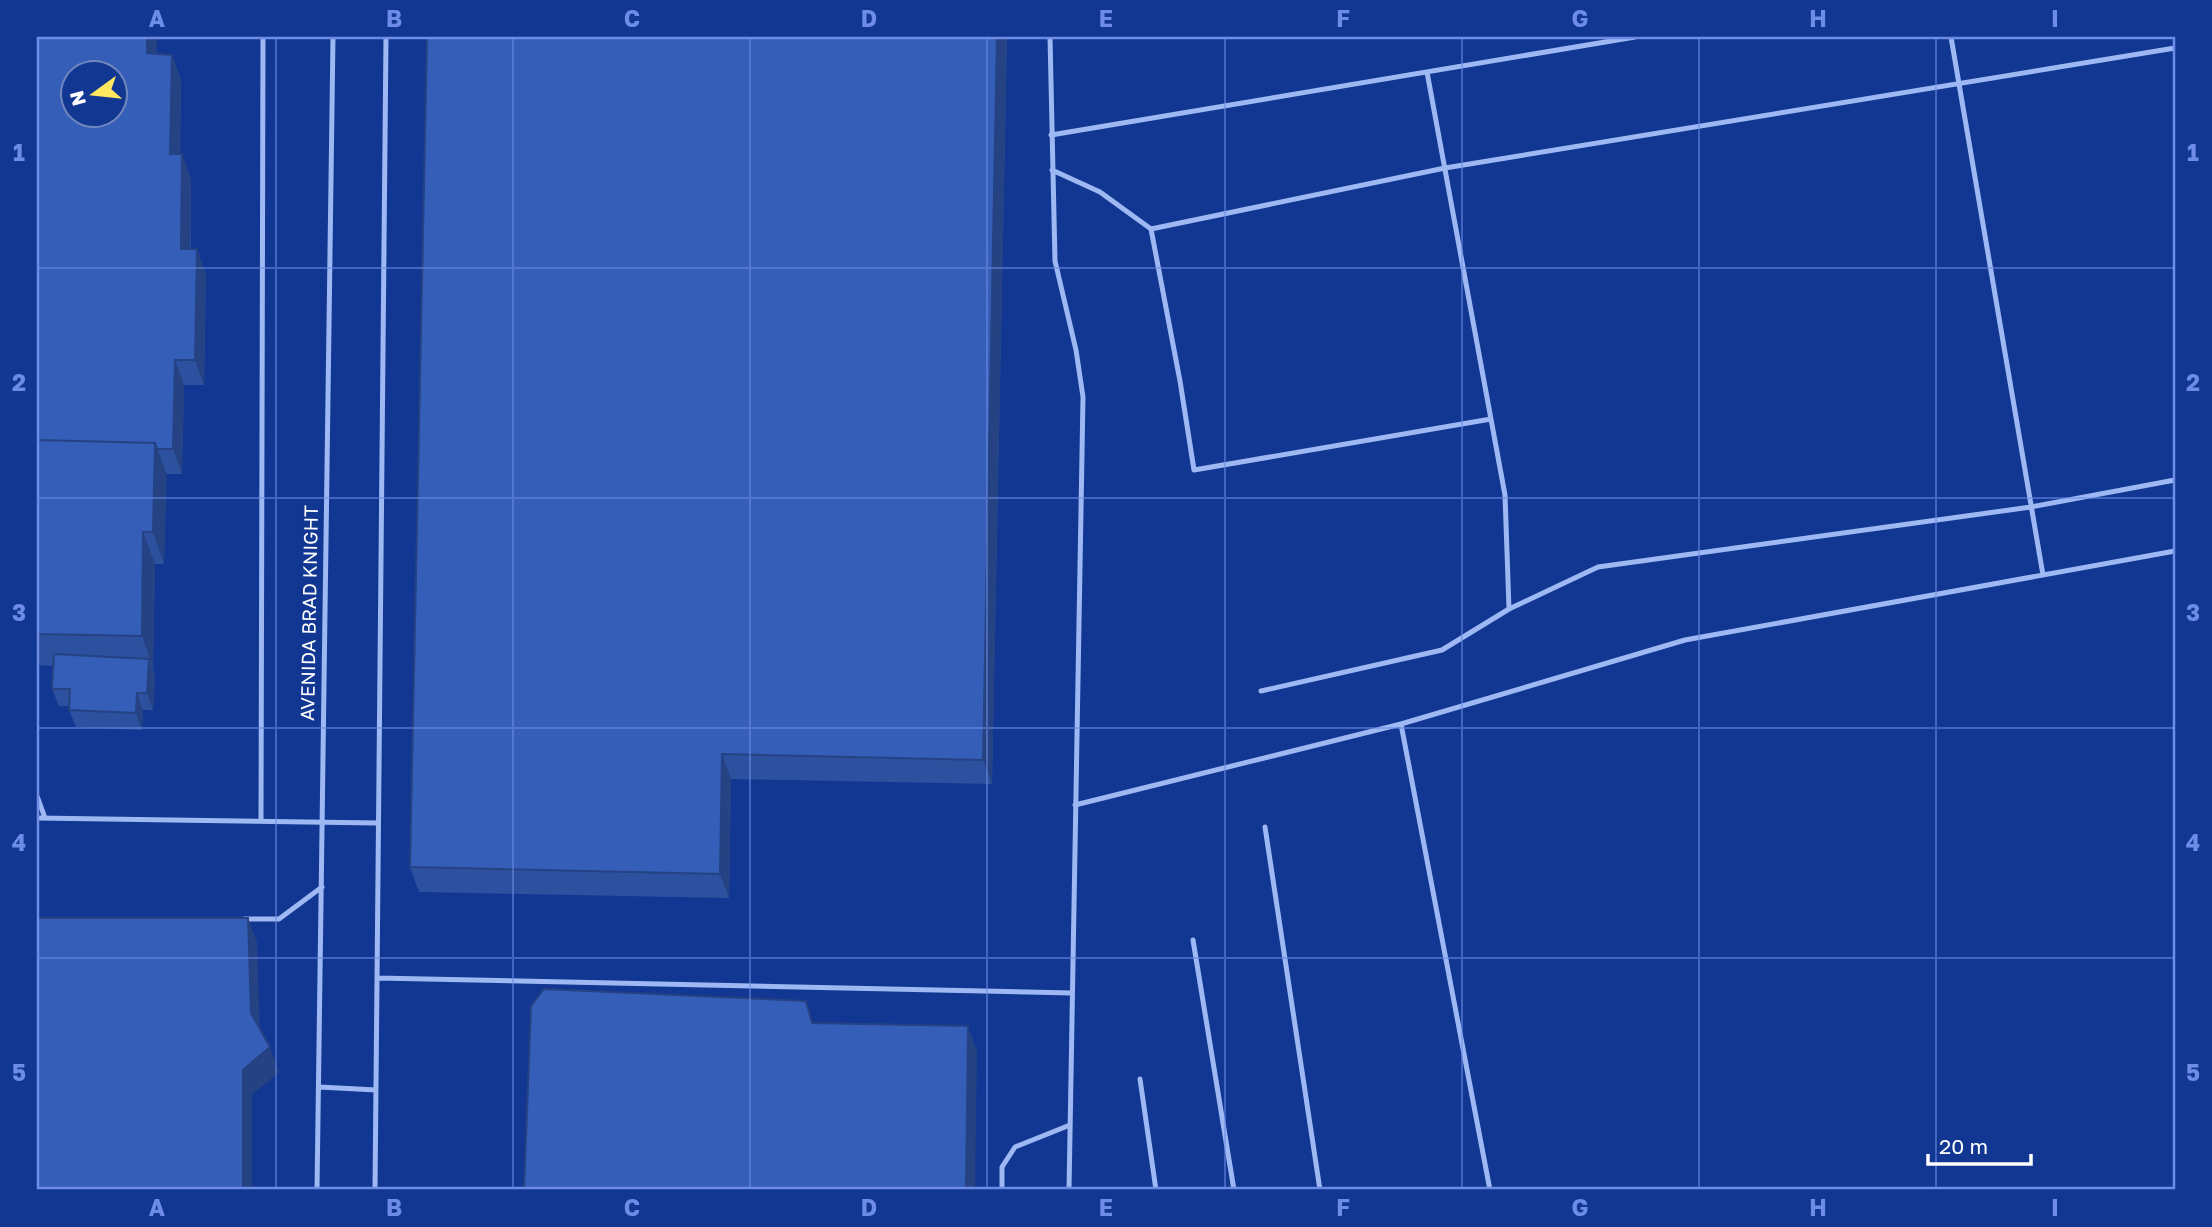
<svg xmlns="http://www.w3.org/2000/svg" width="2212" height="1227" viewBox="0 0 2212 1227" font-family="'Golos Text',sans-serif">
<rect width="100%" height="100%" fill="#113792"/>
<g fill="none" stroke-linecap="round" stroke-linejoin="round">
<path stroke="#9eb8f3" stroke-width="5" d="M1050,37l5,224 21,89 7,47 -14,793
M1951,37l92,538
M1427,72l78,423 4,114
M1051,135l584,-98
M1052,170l48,22 51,37 29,152 14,89 297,-51
M1151,229l294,-61 730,-120
M1261,691l181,-41 67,-41 89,-42 433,-60 144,-27
M1401,724l89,466
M37,796l8,22
M1075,805l326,-81 284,-84 490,-89
M37,818l341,5
M261,821l2,-784
M1265,827l55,363
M244,919h35l43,-32
M1193,940l41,250
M377,978l695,15
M1140,1079l16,111
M319,1087l57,3
M317,1190l16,-1153
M375,1190l11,-1153
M1002,1190v-23l13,-20 55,-22"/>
</g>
<path fill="#2e519f" d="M37,37l120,17 15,1 9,25 -1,74 11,25v70h6l9,25 -2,111h-20l-2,89h-16l-2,90h-9l-2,104 2,8 -2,34h-10l-1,20 -66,-3 -7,-17v-4h-10l-7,-17 2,-23 -17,-1z
M427,37h580l-15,747 -261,-5 -2,119 -310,-6 -9,-25z"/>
<path fill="#254282" d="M147,37h10l-1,41 -9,-25z
M997,37h10l-15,747 -9,-24z
M172,55l9,25 -1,98 -10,-24z
M182,154l9,25 -1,95 -9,-25z
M197,249l9,25 -2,111 -9,-25z
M175,360l9,25 -2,89 -9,-25z
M155,443l12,32 -3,89 -11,-32z
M143,532l12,32 -2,104 -11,-32z
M149,659l6,17 -2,34 -6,-17z
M137,693l6,17 -1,20 -6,-17z
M722,754l9,25 -2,119 -9,-24z
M248,918l9,24 3,96 -9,-25z
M968,1026l9,25 -2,139h-9z
M270,1047l9,25 -27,23v95h-9v-120z"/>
<path fill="#355eb9" stroke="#254282" stroke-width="2" fill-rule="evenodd" d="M37,37h110v16l25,2 -2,99h12l-1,95h16l-2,111h-20l-2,89h-16l-2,-6 -118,-3zM74,74h42v42h-42z
M427,37h570l-14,723 -261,-6 -2,120 -310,-7z
M37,440l118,3 -2,89h-10l-1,104 -105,-2z
M54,654l95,5 -2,34h-10l-1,20 -67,-3 1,-21h-18z
M37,918h211l3,95 19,34 -27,23v120h-206z
M544,989l262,12 6,22 156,3 -2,164h-442l7,-184z"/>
<path fill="none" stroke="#6c8ce6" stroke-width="2" stroke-opacity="0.55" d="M276,37v1153M513,37v1153M750,37v1153M987,37v1153M1225,37v1153M1462,37v1153M1699,37v1153M1936,37v1153M37,268h2138M37,498h2138M37,728h2138M37,958h2138"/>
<g text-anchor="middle" stroke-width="7" stroke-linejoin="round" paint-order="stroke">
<g font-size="19" fill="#fff" stroke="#113792">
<text transform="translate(309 613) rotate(-89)" y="7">AVENIDA BRAD KNIGHT</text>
</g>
</g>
<rect width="2212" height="1227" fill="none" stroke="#113792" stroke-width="77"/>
<g transform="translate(94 94) rotate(255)"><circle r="33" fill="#113792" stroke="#7087be" stroke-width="2"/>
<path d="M0-5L12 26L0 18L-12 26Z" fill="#ffe75f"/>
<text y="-10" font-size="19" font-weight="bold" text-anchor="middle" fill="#ffffff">N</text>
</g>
<path d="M1928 1154v10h103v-10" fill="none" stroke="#ffffff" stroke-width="3.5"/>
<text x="1939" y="1154" font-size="21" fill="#ffffff" stroke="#113792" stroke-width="5" paint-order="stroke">20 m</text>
<rect x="38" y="38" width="2136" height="1150" fill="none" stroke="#6c8ce6" stroke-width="2.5"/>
<g font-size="23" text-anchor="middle" font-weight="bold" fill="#6c8ce6">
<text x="157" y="27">A</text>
<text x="394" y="27">B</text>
<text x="632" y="27">C</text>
<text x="869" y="27">D</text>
<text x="1106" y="27">E</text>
<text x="1343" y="27">F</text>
<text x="1580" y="27">G</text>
<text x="1818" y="27">H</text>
<text x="2055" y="27">I</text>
<text x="19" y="161">1</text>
<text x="2193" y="161">1</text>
<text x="19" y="391">2</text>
<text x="2193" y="391">2</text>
<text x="19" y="621">3</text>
<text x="2193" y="621">3</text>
<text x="19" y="851">4</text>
<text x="2193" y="851">4</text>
<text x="19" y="1081">5</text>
<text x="2193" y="1081">5</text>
<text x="157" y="1216">A</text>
<text x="394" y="1216">B</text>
<text x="632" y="1216">C</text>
<text x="869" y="1216">D</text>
<text x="1106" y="1216">E</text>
<text x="1343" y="1216">F</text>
<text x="1580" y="1216">G</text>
<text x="1818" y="1216">H</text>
<text x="2055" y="1216">I</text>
</g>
</svg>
